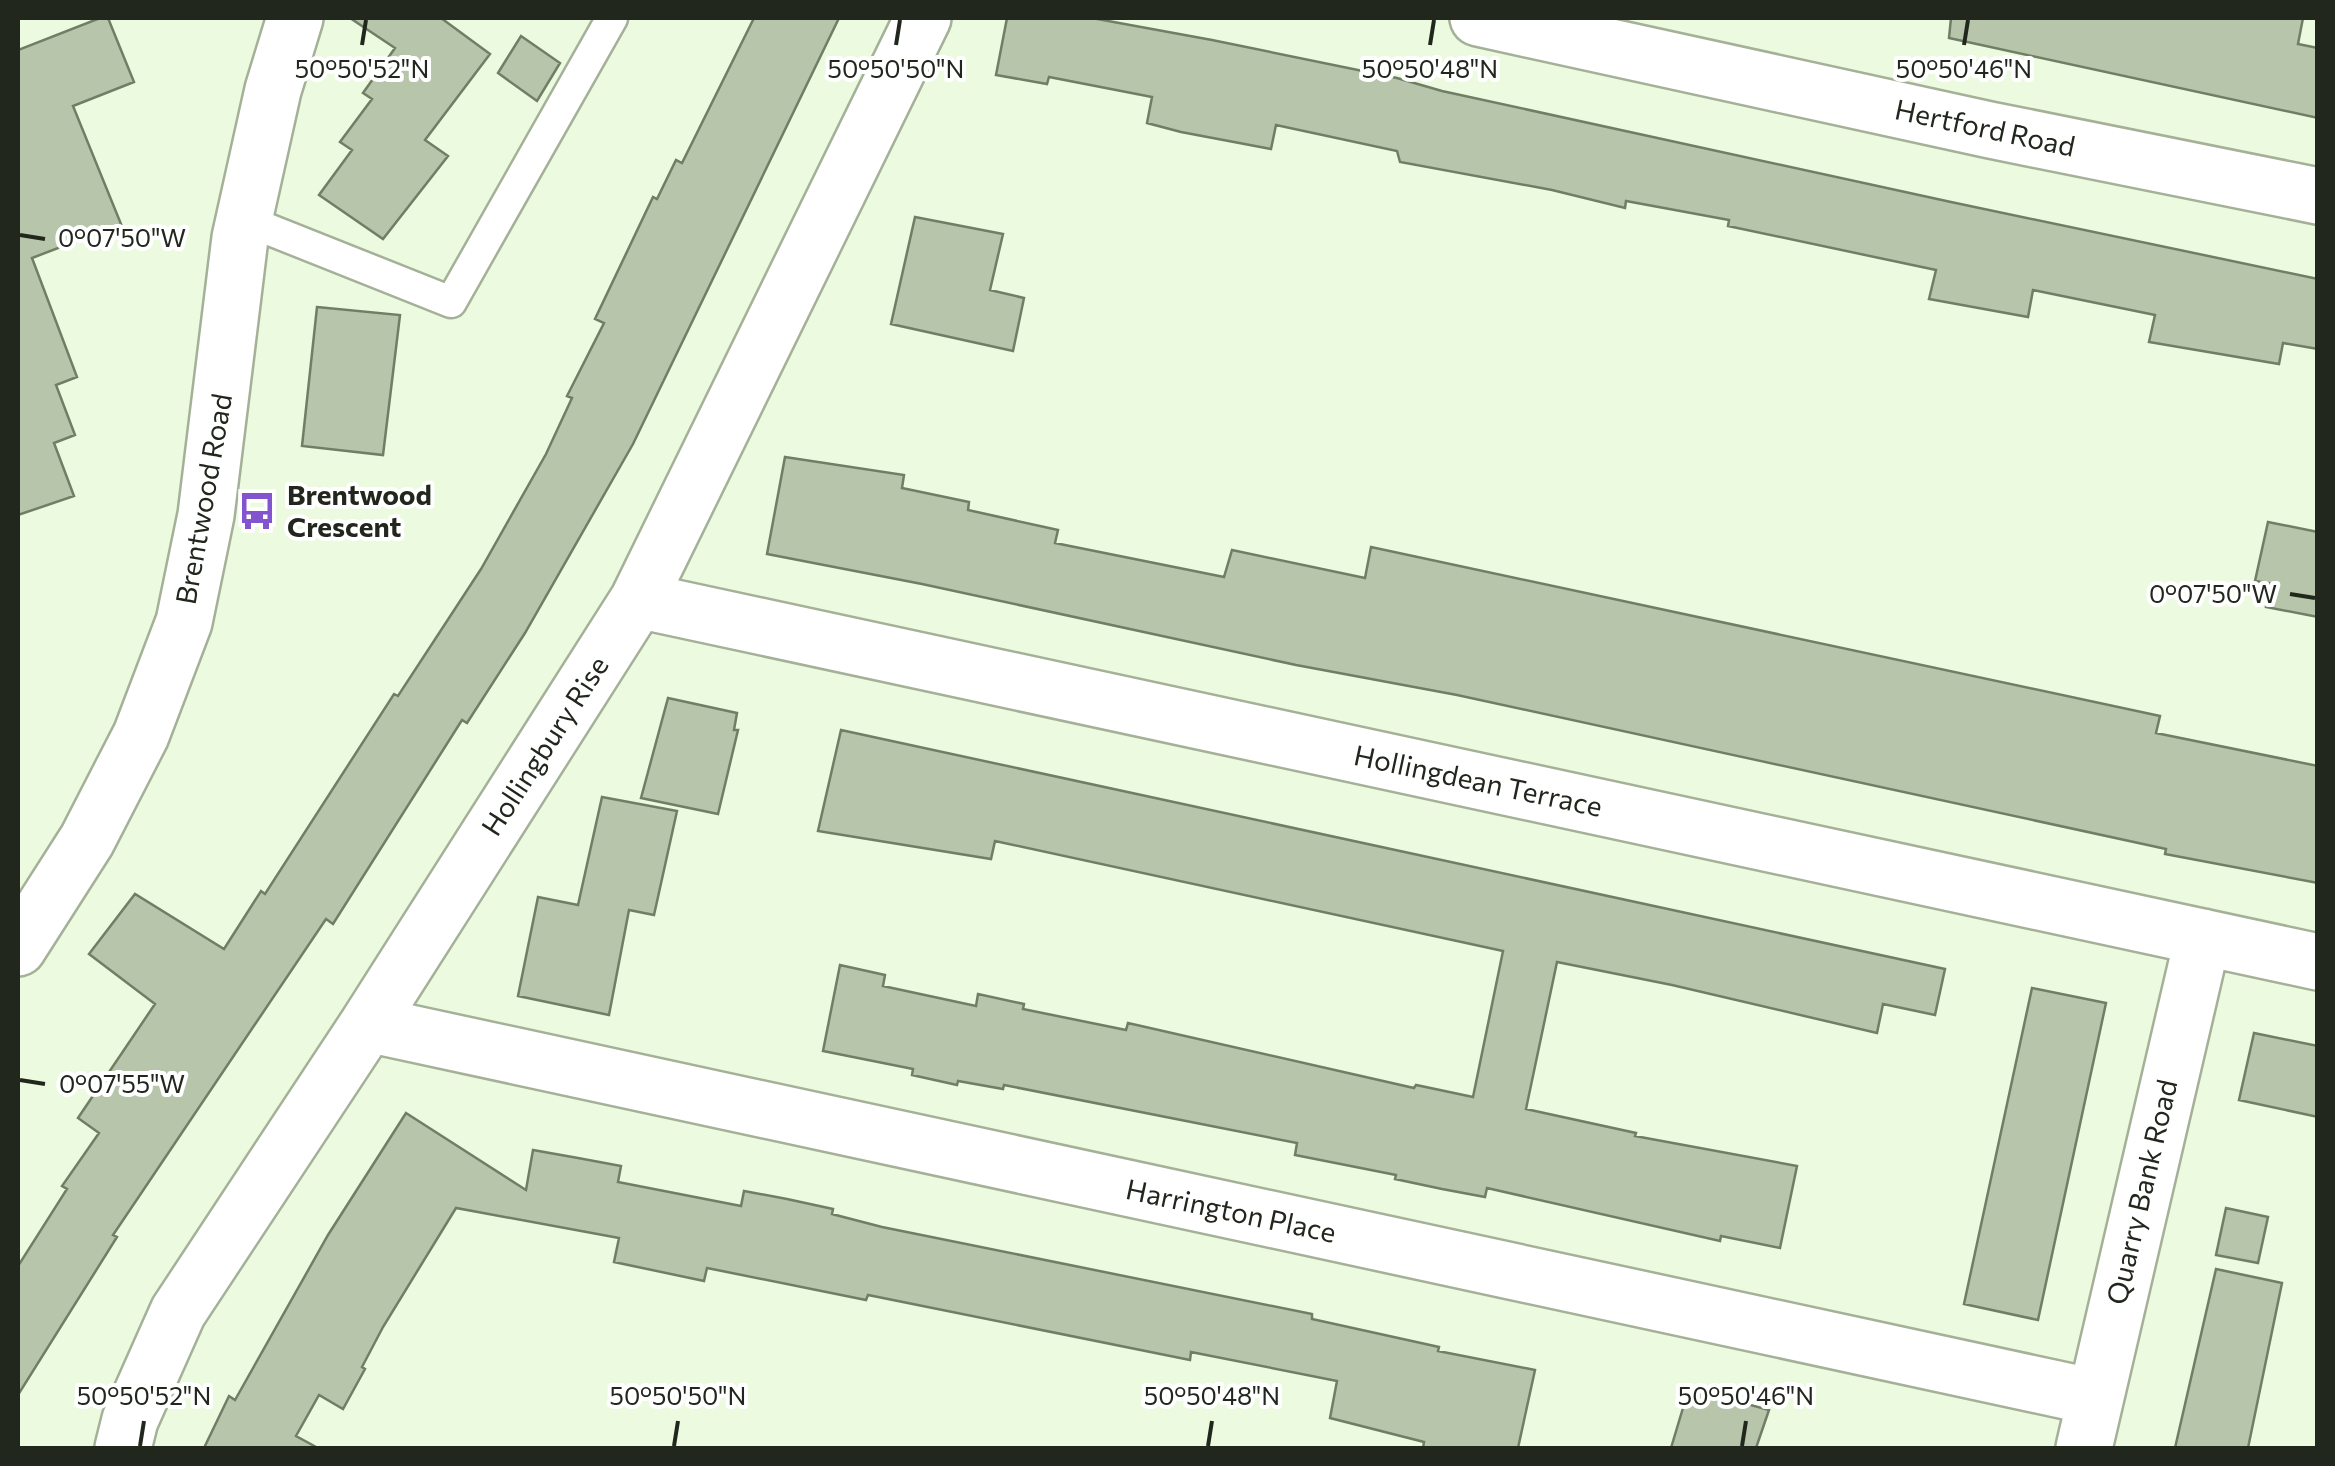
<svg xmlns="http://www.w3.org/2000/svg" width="2335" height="1466" viewBox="0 0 2335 1466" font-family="Commissioner,sans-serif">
<rect width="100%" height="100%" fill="#ecfadf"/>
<path fill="#b7c5ab" stroke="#717e66" stroke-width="2.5" d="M100,18h8l26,64 -61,24 48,118 -89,34 45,119 -21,8 19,50 -21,8 20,53 -56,19v-465z
M350,18h91l49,36 -65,86 23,16 -65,83 -64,-44 33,-45 -12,-8 32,-43 -9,-6 32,-45z
M754,18h85l-206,426 -108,189 -58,90 -5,-3 -129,204 -7,-5 -213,316 4,2 -99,158v-129l49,-77 -5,-3 37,-53 -21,-15 77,-114 -66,-50 46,-60 89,55 37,-58 4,3 129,-200 4,2 83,-127 65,-115 26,-56 -5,-2 37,-73 -9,-4 58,-122 4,2 19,-39 6,3z
M1007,18h85l120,22 185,38 45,13 509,111 367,77v70l-35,-6 -4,21 -130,-22 6,-27 -122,-25 -5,27 -99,-18 7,-29 -208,-44 1,-6 -103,-19 -1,7 -73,-18 -152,-28 -3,-11 -121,-26 -5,24 -90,-17 -34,-9 5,-26 -103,-20 -2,7 -51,-9z
M1951,18h352l-5,26 20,4v70l-369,-80z
M521,36l39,27 -23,38 -39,-28z
M915,217l88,17 -13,56 34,8 -11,53 -122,-27z
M317,307l83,8 -17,140 -81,-9z
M785,457l119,18 -2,13 67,14 -1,8 90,20 -3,13 169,34 8,-27 133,28 6,-31 789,169 -4,17 162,33v117l-153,-29 1,-5 -709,-154 -161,-30 -374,-81 -155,-30z
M2268,522l50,10v85l-52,-10 3,-24 -14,-2z
M668,698l69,15 -3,17h4l-20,84 -77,-16z
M841,730l1104,239 -10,46 -52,-11 -6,29 -205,-48 -115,-23 -31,147 110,24 -1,3 162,30 -17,82 -59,-12 -1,5 -233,-53 -2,9 -43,-8 -47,-10 1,-4 -101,-20 2,-12 -293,-58 -1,4 -45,-8 -1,4 -45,-10 1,-6 -90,-18 17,-86 45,10 -2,11 93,20 2,-12 46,10 -1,5 103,21 2,-7 286,65 2,-3 57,12 30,-146 -508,-110 -4,18 -173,-28z
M602,797l75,14 -23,104 -25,-5 -20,105 -91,-19 20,-99 40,8z
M2032,988l74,15 -68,317 -74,-16z
M2254,1033l64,13v71l-79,-17z
M406,1113l120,77 7,-40 45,8 43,8 -3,16 123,24 3,-15 43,8 46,10 -1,5 50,13 430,87v5l127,28 -1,4 97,19 -17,78h-95l1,-6 -94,-24 7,-37 -146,-29 -1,8 -322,-65 -2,5 -159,-32 -3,13 -90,-19 5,-24 -163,-30 -73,119 -21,40 3,2 -22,40 -24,-14 -23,41 22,12h-114l25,-52 6,4 93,-165z
M2226,1208l42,9 -10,46 -42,-8z
M2216,1269l66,14 -34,165h-73z
M1689,1388l80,22 -13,38h-85z"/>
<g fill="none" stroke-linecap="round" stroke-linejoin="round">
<g stroke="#a4b198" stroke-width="35">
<path id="lane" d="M245,220l206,82 161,-284"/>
</g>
<g stroke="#a4b198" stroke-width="60">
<path id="street" d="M1478,18l512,112 328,66
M638,600l1680,362
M18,948l69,-108 54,-105 43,-113 22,-107 34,-277 33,-148 22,-72
M368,1024l1726,373
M123,1448l7,-28 48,-108 190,-288 270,-424 285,-582
M2084,1448l119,-511"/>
</g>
<use href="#lane" stroke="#fff" stroke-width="30"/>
<use href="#street" stroke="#fff" stroke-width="55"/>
</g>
<path fill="none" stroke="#22271e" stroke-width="4" d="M362,45l4,-25M896,45l4,-25M1430,45l4,-25M1964,45l4,-25M20,235l25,4M2290,594l25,4M20,1080l25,4M140,1446l4,-25M674,1446l4,-25M1208,1446l4,-25M1742,1446l4,-25"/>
<defs>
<g id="bus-bare" transform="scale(3)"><path d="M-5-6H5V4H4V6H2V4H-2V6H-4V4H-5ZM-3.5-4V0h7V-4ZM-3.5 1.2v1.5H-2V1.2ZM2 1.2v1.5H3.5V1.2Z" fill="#8254cd" stroke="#fff" stroke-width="2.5" paint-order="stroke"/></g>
</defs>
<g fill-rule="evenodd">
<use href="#bus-bare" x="257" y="511"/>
</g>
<g text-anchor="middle" stroke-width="8" stroke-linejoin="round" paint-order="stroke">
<g font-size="28" fill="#22271e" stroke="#fff">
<text transform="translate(1985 128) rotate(12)" y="10">Hertford Road</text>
<text transform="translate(204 499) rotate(-80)" y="10">Brentwood Road</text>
<text transform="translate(545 746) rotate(-57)" y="10">Hollingbury Rise</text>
<text transform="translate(1478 781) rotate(12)" y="10">Hollingdean Terrace</text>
<text transform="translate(2142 1192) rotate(-77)" y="10">Quarry Bank Road</text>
<text transform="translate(1231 1211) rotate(12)" y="10">Harrington Place</text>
</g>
<g font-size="28" font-weight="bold" fill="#22271e" stroke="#fff" text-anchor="start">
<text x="287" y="505">Brentwood<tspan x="287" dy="32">Crescent</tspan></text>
</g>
</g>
<g font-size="25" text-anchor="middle" fill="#22271e" stroke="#fff" stroke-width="8" stroke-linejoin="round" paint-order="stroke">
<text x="362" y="78">50°50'52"N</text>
<text x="896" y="78">50°50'50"N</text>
<text x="1430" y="78">50°50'48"N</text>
<text x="1964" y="78">50°50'46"N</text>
<text x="122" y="247">0°07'50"W</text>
<text x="2213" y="603">0°07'50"W</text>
<text x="122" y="1093">0°07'55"W</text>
<text x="144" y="1405">50°50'52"N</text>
<text x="678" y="1405">50°50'50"N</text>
<text x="1212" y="1405">50°50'48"N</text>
<text x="1746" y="1405">50°50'46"N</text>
</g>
<rect width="2335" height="1466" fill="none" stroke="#22271e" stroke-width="40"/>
</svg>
